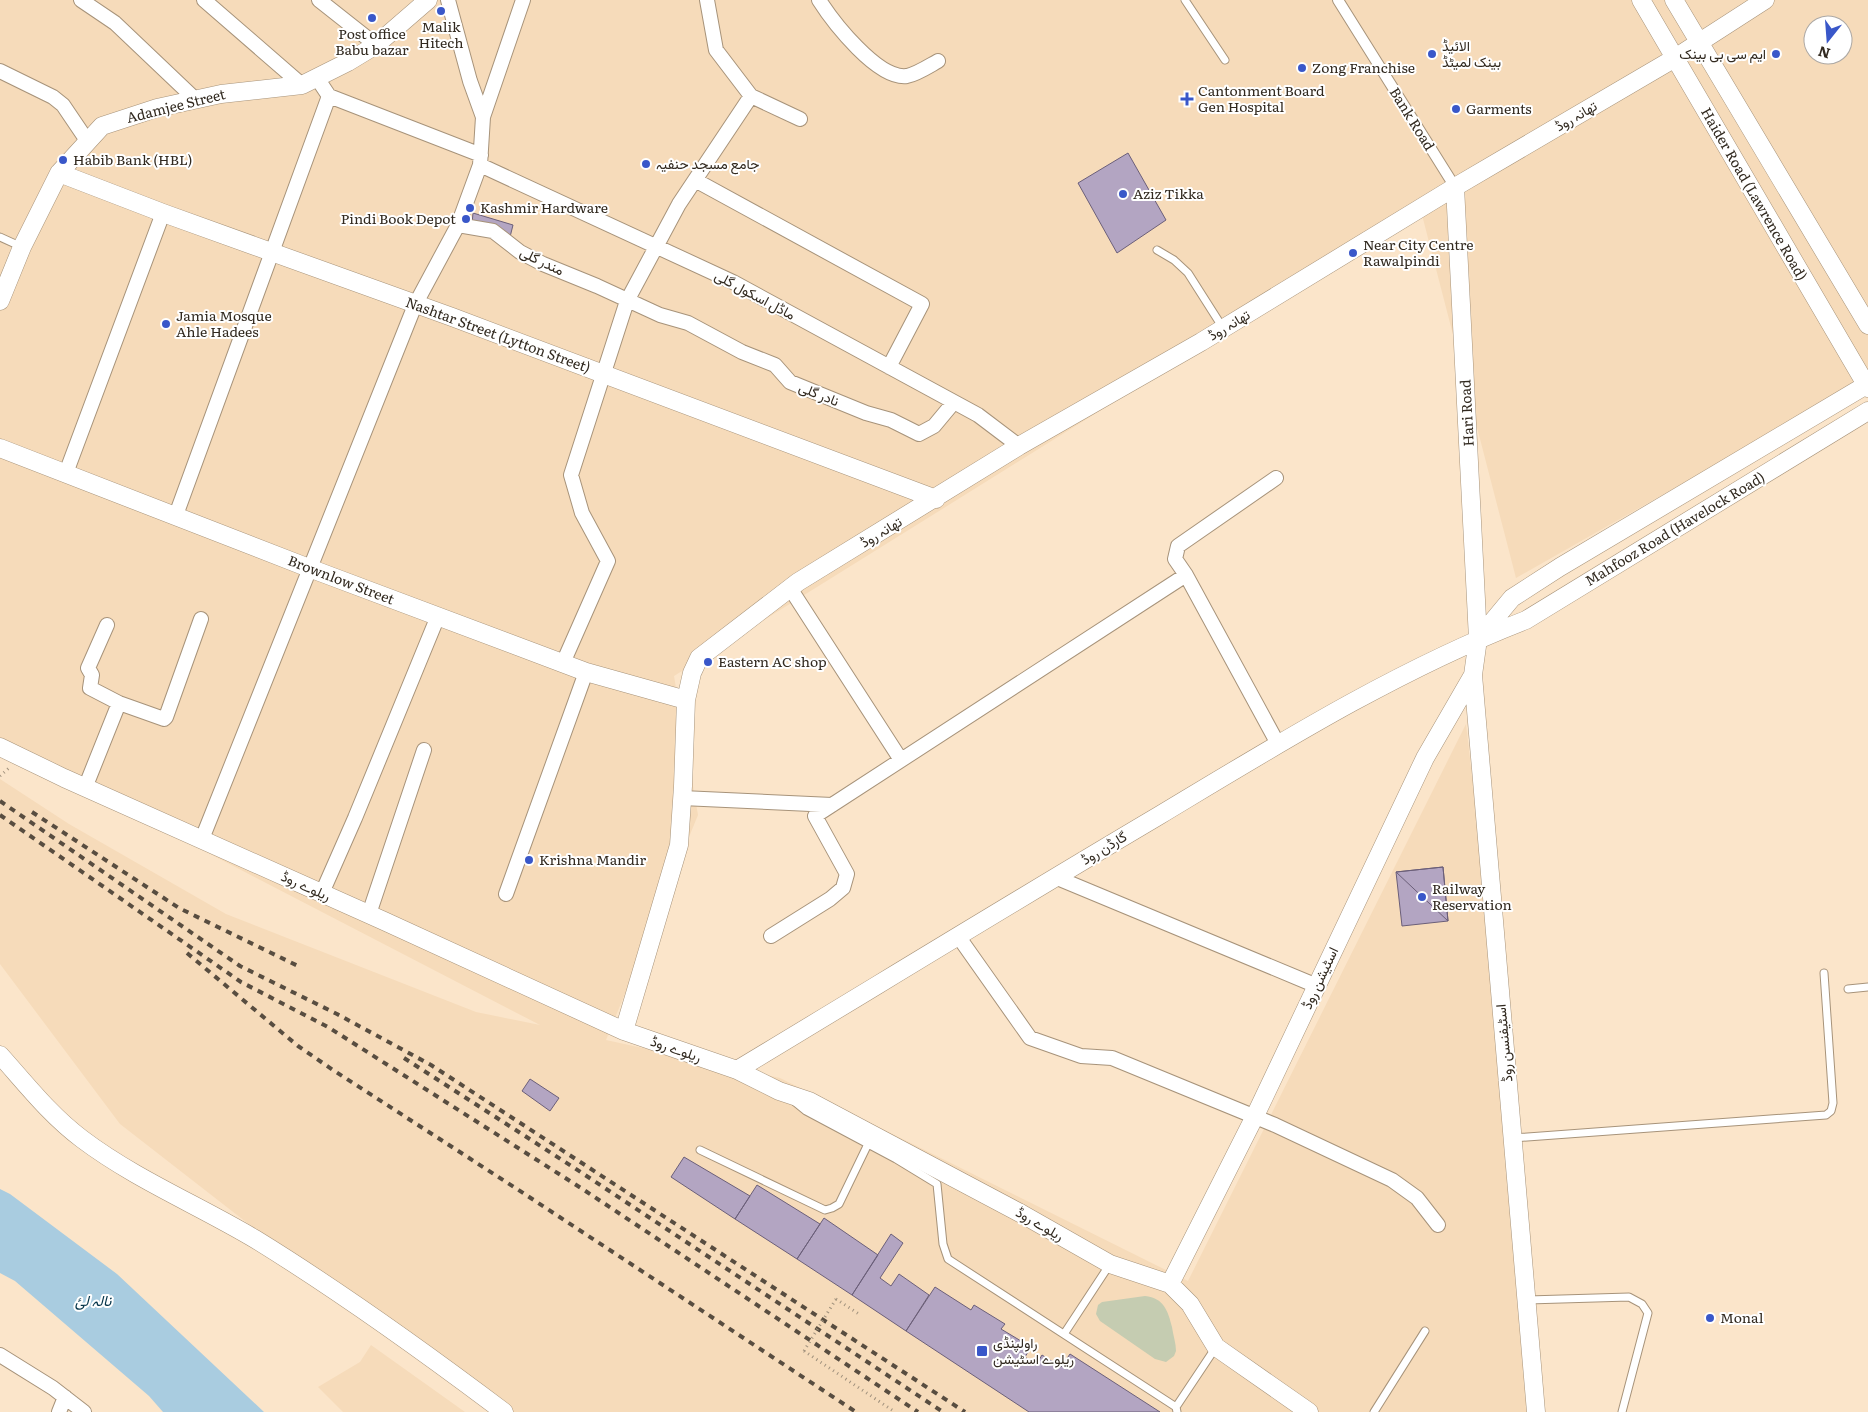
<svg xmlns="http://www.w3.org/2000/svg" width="1868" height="1412" viewBox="0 0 1868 1412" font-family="Literata,Vazirmatn,serif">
<rect width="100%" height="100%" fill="#fbe5ca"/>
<path fill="#f6dbba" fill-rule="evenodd" d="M0,0h1868v378l-352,200 -95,-367 -747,465 24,139 -92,225 174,38 408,203 278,-557 79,688h-1055l-370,-288 -120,-160v-185l69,45 157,90 250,98 64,13 -540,-280zM1813,25h30v30h-30z
M371,1345l94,67h-122l-25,-25 42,-25z"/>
<path fill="#c5ccb1" d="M1145,1296c19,2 23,15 27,31 1,8 4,16 4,24l-2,5 -8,6 -11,-3 -55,-38 -4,-7 2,-9 4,-3z"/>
<path fill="#a9cce0" d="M0,1189l10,5 107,80 147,138h-101l-14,-16 -134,-115 -15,-8z"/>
<path fill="#b3a5c2" stroke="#6b5f79" d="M1128,153l38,67 -49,33 -39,-70z
M473,213l40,12 -4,16 -37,-17z
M1443,867l5,54 -46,5 -6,-54z
M1443,867l5,54 -52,-49z
M530,1079l29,19 -9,13 -28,-20z
M684,1157l66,39 -15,23 -64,-42z
M757,1185l63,39 -23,35 -62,-40z
M824,1218l54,37 -26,40 -55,-36z
M891,1234l12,9 -23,35 11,8 8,-12 30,21 -23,36 -54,-36z
M935,1287l36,23 3,-5 31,19 -4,5 30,18 -6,10 11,8 6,-10 19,12 9,-13 90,58h-131l-123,-81z"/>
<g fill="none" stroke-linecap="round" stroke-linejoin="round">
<g stroke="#a7937a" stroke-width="9">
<path id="service" d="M1185,0l40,60
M0,237l22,10
M1157,250l17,10 14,13 35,55
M1848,989l20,-2
M795,1102l11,9 90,48 41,25 6,60 5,15 228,148 1,5
M1513,1138l313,-23 5,-4 2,-8 -9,-130
M700,1150l125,60 7,-2 7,-4 29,-60
M1528,1300l101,-3 13,7 6,9 -26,99
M1064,1334l46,-70
M1176,1407l40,-60
M1374,1412l51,-81"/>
</g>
<g stroke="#a7937a" stroke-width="12">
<path id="pedestrian" d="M1338,0l117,187"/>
</g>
<g stroke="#a7937a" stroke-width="16">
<path id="minor" d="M81,0l34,23 80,76
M204,0l98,85
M319,0l57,45
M707,0l9,50 35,46 49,23
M819,0c14,22 59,80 88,76 10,-2 22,-10 31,-15
M0,71l53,26 10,8 25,37
M317,78l12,18 152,59
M483,117l40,-117
M480,165l253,117 245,133 41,31
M695,180l227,124 -33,63
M458,225l35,6 27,21 23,12 54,22 63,29 28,8 54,29 33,13 15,17 76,31 25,7 28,14 15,-8 20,-24
M66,473l97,-260
M1276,478l-98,68 -3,13 11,16 92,169
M176,515l153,-419
M790,588l111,172
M107,625l-19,43 4,7 -2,13 29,15 45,16 2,-2 35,-98
M563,663l45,-102 -26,-48 -11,-38 56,-174 52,-97 72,-108
M85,788l34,-85
M682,798l150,7
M202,839l213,-534 43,-80 22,-60 3,-48 -13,-36 -22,-81
M1055,877l262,109
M322,893l33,-75 83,-202
M506,894l80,-222
M369,914l55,-164
M771,936l59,-37 13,-11 4,-14 -32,-58 371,-241
M958,936l72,102 51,18 31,2 163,67 117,55 25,18 21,27
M0,1355l53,33 31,24
M59,1412l6,-15"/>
</g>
<g stroke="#a7937a" stroke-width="19">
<path id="tertiary" d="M1641,0l227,388
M1674,0l194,325
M59,173l104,40 289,104 484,182
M1455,187l23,452
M0,301l22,-54 37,-74 43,-47 55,-18 64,-14 81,-9 46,-23 28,-17 52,-45
M0,448l309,120 277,104 100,28
M0,747l64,31 320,143 240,110 113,39 42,21 30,10 213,113 88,50 60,20 20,20 26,43 93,65
M624,1031l55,-186 4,-59 3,-86 6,-27 7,-15 99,-76 221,-136 182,-104 254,-155 220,-129 90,-58
M0,1055c26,29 50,60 82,84 53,40 116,66 173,100 86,53 168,112 249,173
M737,1070c141,-85 281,-171 423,-255 118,-71 237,-145 366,-195l342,-209
M1170,1284l85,-168 170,-358 48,-83
M1536,1412l-63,-737 5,-36 34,-41 48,-31 308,-183"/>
</g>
<path stroke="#9f907c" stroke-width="3" stroke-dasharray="1 4" stroke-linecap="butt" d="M0,776l9,-8
M836,1299l23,15
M804,1351l91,61"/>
<use href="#service" stroke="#fff" stroke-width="7"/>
<use href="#pedestrian" stroke="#fff" stroke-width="10"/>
<use href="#minor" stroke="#fff" stroke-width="14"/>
<use href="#tertiary" stroke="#fff" stroke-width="18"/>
<path stroke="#584d40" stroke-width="4" stroke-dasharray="6 6" stroke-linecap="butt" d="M0,801l240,165 97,48 94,51 534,347
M32,812l147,96 121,59
M0,815l241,167 87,45 253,161 337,224
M187,953l111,93 35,24 184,119 339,223
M404,1058l169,109 370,245"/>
<path stroke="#9f907c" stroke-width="3" stroke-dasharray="1 4" stroke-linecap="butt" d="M804,1351l32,-52"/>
</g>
<g fill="#3957c9" stroke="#fff" stroke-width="2">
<circle cx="441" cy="11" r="5"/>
<circle cx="372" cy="18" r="5"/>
<circle cx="1432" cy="54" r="5"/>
<circle cx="1776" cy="54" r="5"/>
<circle cx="1302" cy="68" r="5"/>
<path d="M1184.5 91.5h5v5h5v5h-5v5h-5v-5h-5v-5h5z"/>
<circle cx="1456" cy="109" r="5"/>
<circle cx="63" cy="160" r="5"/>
<circle cx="646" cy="164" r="5"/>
<circle cx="1123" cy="194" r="5"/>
<circle cx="470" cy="208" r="5"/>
<circle cx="466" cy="219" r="5"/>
<circle cx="1353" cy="253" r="5"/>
<circle cx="166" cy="324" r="5"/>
<circle cx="708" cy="662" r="5"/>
<circle cx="529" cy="860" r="5"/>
<circle cx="1422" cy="897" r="5"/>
<circle cx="1710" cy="1318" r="5"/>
<rect x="976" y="1345" width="12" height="12" rx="2.5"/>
</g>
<g text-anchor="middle" stroke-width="4" stroke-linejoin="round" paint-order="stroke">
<g font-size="14" fill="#31291f" stroke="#fff" text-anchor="start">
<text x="441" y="32" text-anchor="middle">Malik<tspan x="441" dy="16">Hitech</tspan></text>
<text x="372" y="39" text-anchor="middle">Post office<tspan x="372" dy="16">Babu bazar</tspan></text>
<text x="1442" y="51">الائیڈ<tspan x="1442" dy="16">بینک لمیٹڈ</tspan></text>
<text x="1766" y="59" text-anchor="end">ایم سی بی بینک</text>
<text x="1312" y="73">Zong Franchise</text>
<text x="1198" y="96">Cantonment Board<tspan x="1198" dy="16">Gen Hospital</tspan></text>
<text x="1466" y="114">Garments</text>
<text x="73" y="165">Habib Bank (HBL)</text>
<text x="656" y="169">جامع مسجد حنفیہ</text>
<text x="1133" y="199">Aziz Tikka</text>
<text x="480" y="213">Kashmir Hardware</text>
<text x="456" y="224" text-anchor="end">Pindi Book Depot</text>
<text x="1363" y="250">Near City Centre<tspan x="1363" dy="16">Rawalpindi</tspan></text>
<text x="176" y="321">Jamia Mosque<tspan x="176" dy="16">Ahle Hadees</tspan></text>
<text x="718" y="667">Eastern AC shop</text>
<text x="539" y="865">Krishna Mandir</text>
<text x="1432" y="894">Railway<tspan x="1432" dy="16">Reservation</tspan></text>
<text x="1720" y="1323">Monal</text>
<text x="993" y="1348">راولپنڈی<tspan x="993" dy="16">ریلوے اسٹیشن</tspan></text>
</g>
<g font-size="14" fill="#31291f" stroke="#fff">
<text transform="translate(176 106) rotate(-14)" y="5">Adamjee Street</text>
<text transform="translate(1576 116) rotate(-30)" y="5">تھانہ روڈ</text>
<text transform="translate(1412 119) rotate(58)" y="5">Bank Road</text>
<text transform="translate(1754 194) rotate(60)" y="5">Haider Road (Lawrence Road)</text>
<text transform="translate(542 261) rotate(26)" y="5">مندر گلی</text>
<text transform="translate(755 295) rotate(28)" y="5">ماڈل اسکول گلی</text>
<text transform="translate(1229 325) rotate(-31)" y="5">تھانہ روڈ</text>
<text transform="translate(498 335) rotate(20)" y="5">Nashtar Street (Lytton Street)</text>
<text transform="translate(819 394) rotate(22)" y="5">نادر گلی</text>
<text transform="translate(1467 413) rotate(-93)" y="5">Hari Road</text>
<text transform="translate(1675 529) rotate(-31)" y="5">Mahfooz Road (Havelock Road)</text>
<text transform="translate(881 532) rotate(-31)" y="5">تھانہ روڈ</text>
<text transform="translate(341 580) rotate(21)" y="5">Brownlow Street</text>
<text transform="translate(1104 848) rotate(-31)" y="5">گارڈن روڈ</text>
<text transform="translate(306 886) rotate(24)" y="5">ریلوے روڈ</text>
<text transform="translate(1320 978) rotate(-65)" y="5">اسٹیشن روڈ</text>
<text transform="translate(1504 1043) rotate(-95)" y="5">اسٹیفنسن روڈ</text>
<text transform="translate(676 1049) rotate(19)" y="5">ریلوے روڈ</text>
<text transform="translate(1040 1224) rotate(30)" y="5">ریلوے روڈ</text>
</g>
<g font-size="15" font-style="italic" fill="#043449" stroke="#fff">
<text x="93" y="1306">نالہ لئ</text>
</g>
</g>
<g transform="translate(1828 40) rotate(197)"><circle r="24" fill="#ffffff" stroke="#ada9a5"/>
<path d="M0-4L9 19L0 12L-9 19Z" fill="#3957c9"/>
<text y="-8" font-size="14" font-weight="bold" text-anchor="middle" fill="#31291f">N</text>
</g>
</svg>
